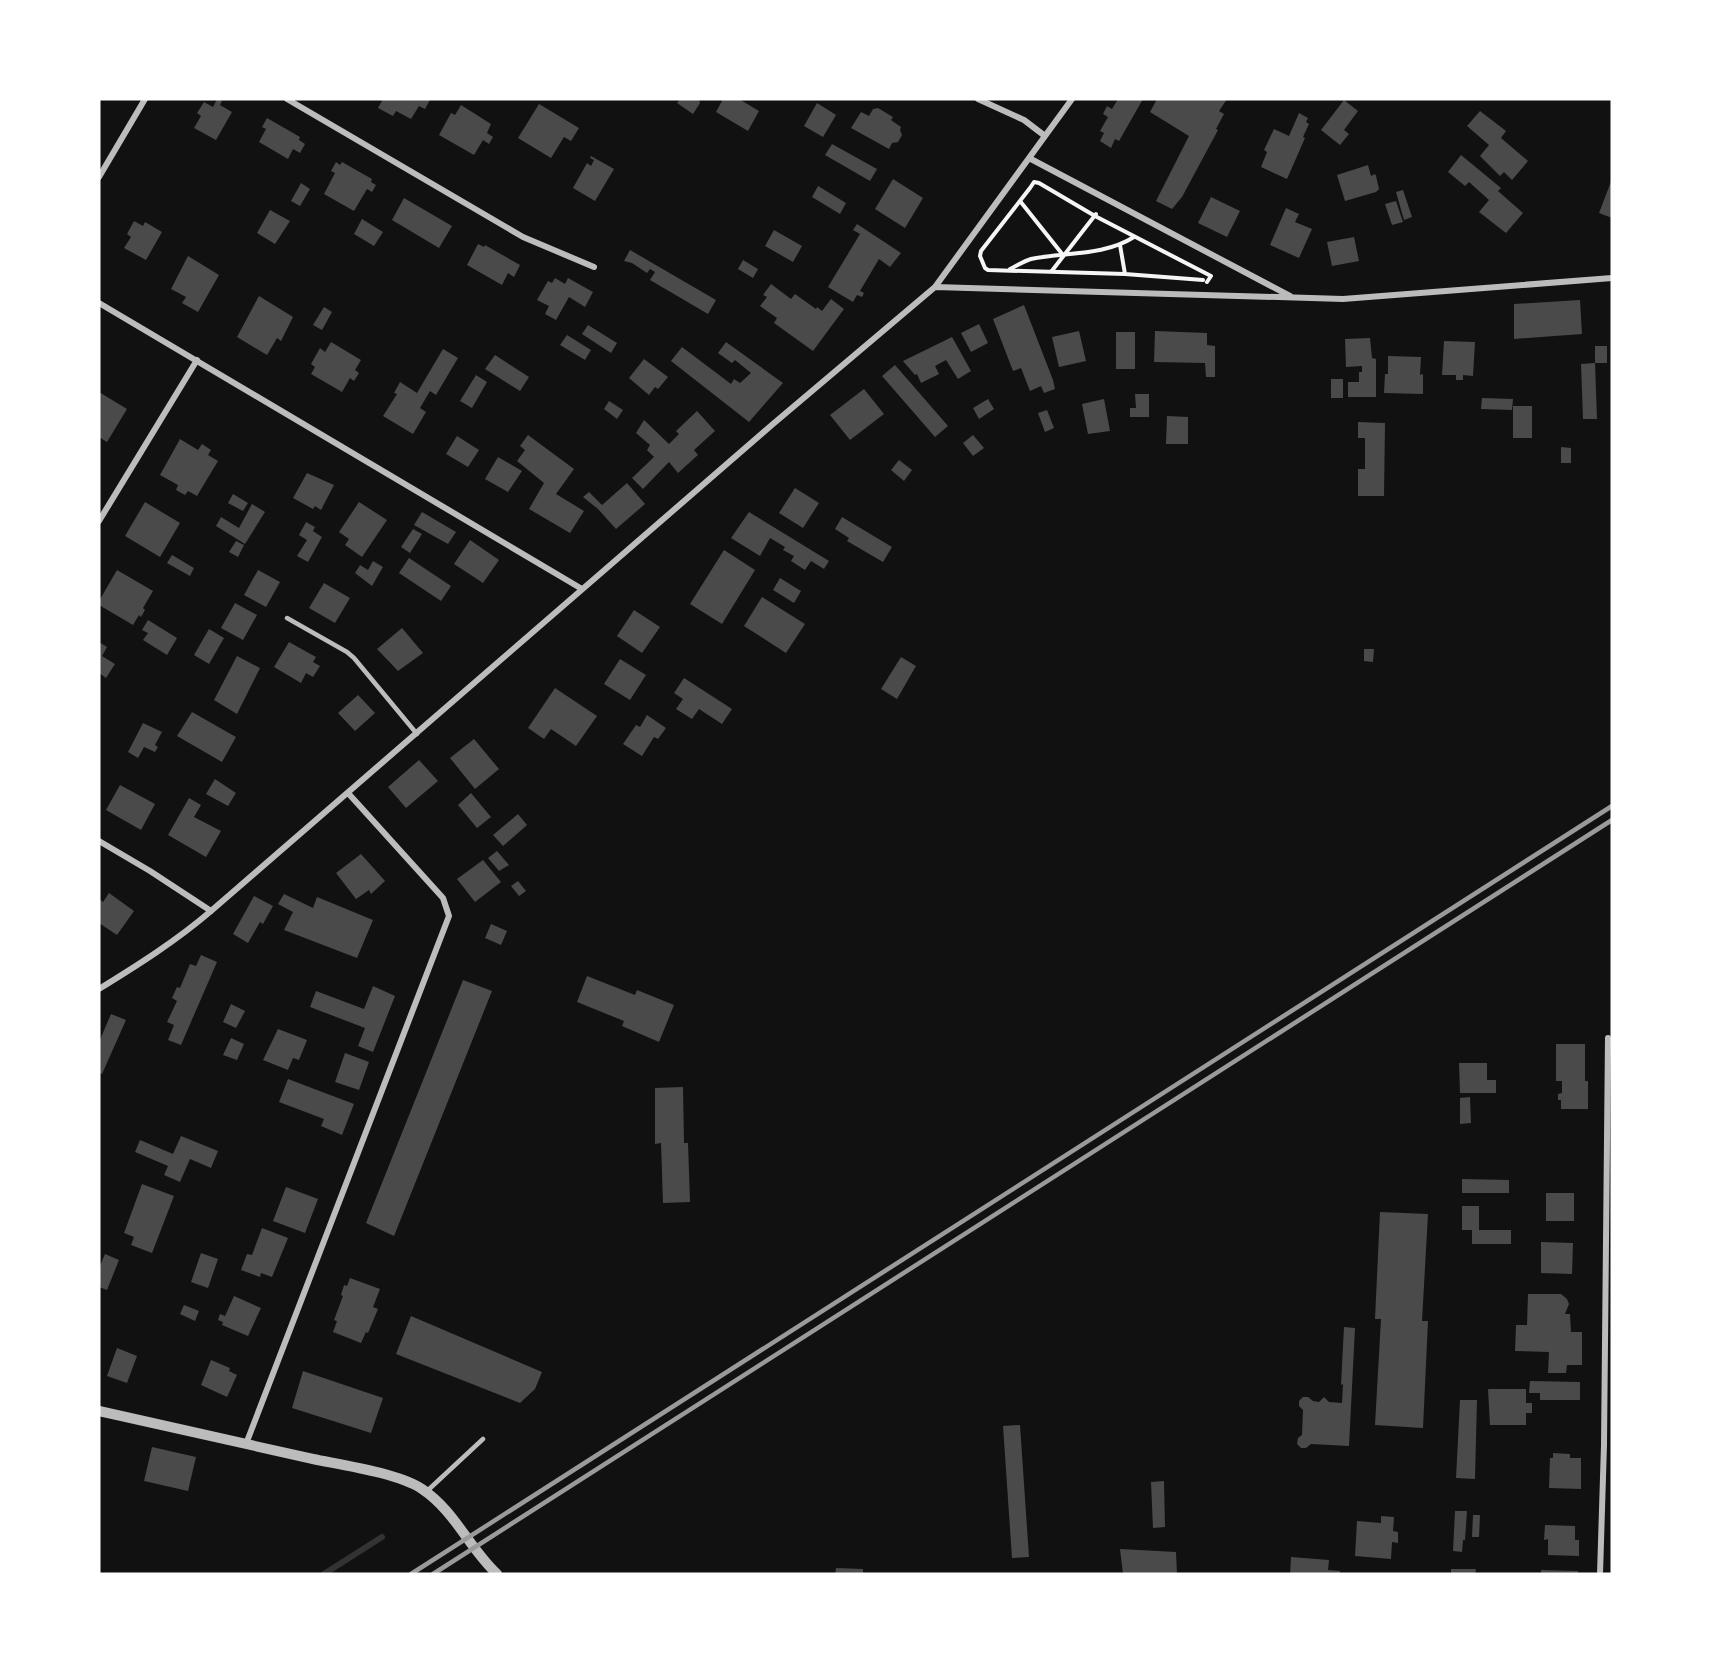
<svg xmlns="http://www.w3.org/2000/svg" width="1711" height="1673" viewBox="0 0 1711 1673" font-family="Raleway,sans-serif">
<rect width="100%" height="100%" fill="#111"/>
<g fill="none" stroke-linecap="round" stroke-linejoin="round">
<path stroke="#333" stroke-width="6" d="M324,1574l58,-37"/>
</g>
<path fill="#4a4a4a" d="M217,99l5,2 -2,4 12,7 -16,28 -22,-12 7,-12 -4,-3 7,-11 9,5z
M383,99h45l2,1 -5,9 -6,-3 -8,13 -15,-8 -3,5 -15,-8z
M680,99h19l1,4 -7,11 -16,-11z
M723,99h16l20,12 -11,20 -32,-19z
M1118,99h25l-24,42 -4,-2 -4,9 -11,-7 4,-8 -4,-2 8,-14 -5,-3 4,-8 5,3z
M1157,99h70l-8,12 5,3 -8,15 2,1 -36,67 -10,12 -16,-8 33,-65 -39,-24z
M1344,100l14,11 -14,19 5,4 -9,11 -19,-15z
M817,103l19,12 -13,22 -19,-11z
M539,104l40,24 -8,13 -7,-4 -13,21 -33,-20z
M461,105l30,19 -4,9 6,4 -4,7 -6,-4 -9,15 -35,-20 12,-22 4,2z
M878,108l15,9 -2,3 10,7 -1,3 2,5 -4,7 -6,1 -3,6 -38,-21 10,-16 8,4 4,-7z
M1480,111l26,20 -5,7 27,23 -16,19 -8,-8 -4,4 -20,-20 9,-11 -22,-19z
M1299,113l9,5 -2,4 3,2 -6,13 2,1 -18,41 -26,-12 6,-15 -3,-2 10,-21 15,7z
M267,118l33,19 -1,3 6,4 -5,9 -7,-4 -5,10 -29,-17 7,-13 -4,-2z
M832,144l45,25 -7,12 -45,-26z
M1461,155l40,33 -3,3 25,22 -17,20 -27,-21 10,-12 -20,-18 -4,4 -17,-14z
M591,156l23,13 -19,32 -22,-13 14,-25 4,3 3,-6 -4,-2z
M336,162l4,3 2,-3 30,17 -1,3 5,3 -4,7 -5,-3 -13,22 -30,-17 11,-21 -4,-2z
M1368,165l3,11 4,-2 1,2 3,13 -3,3 -31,9 -8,-26z
M893,179l30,19 -18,30 -30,-19z
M1612,179v39l-13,-5z
M301,183l9,6 -10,17 -9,-5z
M818,186l28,17 -6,11 -28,-17z
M1403,190l9,27 -8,3 -8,-28z
M1211,197l29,14 -13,26 -29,-14z
M404,198l48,28 -13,22 -47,-28z
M1396,201l7,21 -11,3 -7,-21z
M1286,208l13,6 -4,8 17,7 -13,29 -29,-13z
M270,210l20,11 -15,23 -18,-11z
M362,219l21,13 -9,14 -20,-12z
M134,221l9,5 2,-4 17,10 -16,28 -22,-12 7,-11 -4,-3z
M857,224l44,29 -11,14 -11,-8 -19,32 4,2 -2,4 -5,-2 -4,7 -25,-15 32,-53 -7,-4z
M774,230l28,16 -9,16 -28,-16z
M1354,237l5,24 -27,5 -5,-24z
M478,244l6,3 1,-2 35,20 -6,12 -6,-4 -6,12 -35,-20z
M630,250l86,50 -8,14 -58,-34 5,-8 -5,-3 -3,4 -15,-10 -8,-2z
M188,256l31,19 -21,37 -16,-9 4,-6 -15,-8z
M743,260l15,9 -5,9 -15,-9z
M555,278l10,6 3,-6 25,14 -8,15 -16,-10 -13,23 -11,-6 4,-8 -12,-6 11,-19 4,2z
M771,284l20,15 4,-5 21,15 1,-2 5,4 9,-12 13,10 -31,42 -39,-28 3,-5 -17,-12 7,-9 -4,-2z
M259,296l34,21 -12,24 -4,-3 -10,17 -30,-18z
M1580,300l2,34 -68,5v-35z
M1024,305l29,75 2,9 -11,4 -3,-7 -11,5 -9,-23 -8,3 -20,-52z
M324,307l8,5 -10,18 -9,-5z
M979,324l9,19 -17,9 -10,-19z
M588,325l29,18 -6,10 -29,-19z
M1079,331l7,30 -27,6 -7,-30z
M1155,331l52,2v12l8,1v31h-9l-1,-14 -51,-1z
M1116,332h19v37h-19z
M567,335l24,15 -6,10 -25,-15z
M952,337l19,34 -13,8 -12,-19 -11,6 4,8 -18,9 -4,-9 -2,1 -12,-14z
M1370,338l2,20 4,1v38h-28v-15h11v-10h3v-6l-16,1 -1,-28z
M1444,341l31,1 -2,34 -10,-1v5h-7v-5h-14z
M331,342l30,18 -6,10 4,3 -5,8 -4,-3 -8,14 -31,-18 4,-7 -4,-3 9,-16 5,4z
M726,342l57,41 -34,39 -78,-61 11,-14 49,37 3,-5 6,4 11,-10 -16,-13 -3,3 -14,-10z
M1595,346h12v17h-12z
M443,349l15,9 -22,37 -6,-4 -10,17 6,4 -13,22 -30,-18 14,-22 -3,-1 6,-11 17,11z
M495,355l34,22 -9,14 -35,-22z
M1388,356l33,1 -1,18 3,-1v20l-39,-1 1,-19h3z
M644,359l24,18 -10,12 -3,-2 -6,8 -20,-17z
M1595,363l2,56h-14l-2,-55z
M895,365l53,61 -13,11 -53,-61z
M476,375l11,7 -15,26 -12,-7z
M1331,379h12v19h-12z
M864,389l20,25 -34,26 -20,-25z
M99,392l28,17 -20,33 -8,-5z
M1135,394h14v23h-19v-9h6z
M1482,398l31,1 -1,11 -31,-1z
M988,399l6,10 -15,10 -6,-11z
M1104,399l6,32 -22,3 -6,-30z
M609,401l14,9 -6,9 -13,-10z
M1513,406h19v32h-19z
M1047,410l7,18 -9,4 -7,-19z
M697,411l18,20 -21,19 4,5 -20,18 -9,-11 -26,27 -11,-11 22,-21 -7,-7 3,-5 -14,-12 8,-13 25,24 10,-10 -3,-3z
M1167,416l21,1v27h-22z
M1358,422l27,1 -1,73h-26v-27h7v-31h-7z
M528,435l46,34 -18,25 28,17 -14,22 -41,-24 15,-26 -27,-22 8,-11 -5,-4z
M973,435l11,13 -11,8 -10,-13z
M457,436l22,14 -11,17 -22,-13z
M180,439l18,11 4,-6 9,6 -3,5 10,6 -21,35 -9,-5 -3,4 -9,-5 2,-5 -18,-10z
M1561,447l10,1v15h-10z
M498,457l24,14 -14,21 -23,-13z
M899,460l13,10 -8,11 -13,-11z
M307,473l27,12 -13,25 -6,-4 -2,3 -20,-11z
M627,483l18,21 -29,25 -18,-20 -15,-12 6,-5 13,13z
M795,488l24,15 -16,25 -24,-15z
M233,494l15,9 -5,8 -15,-8z
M145,502l35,21 -20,34 -35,-21z
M359,502l28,18 -25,37 -17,-12 4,-6 -10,-7z
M252,504l13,8 -20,32 -29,-18 5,-9 18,11z
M422,512l34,20 -8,12 -34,-19z
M749,512l80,49 -5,8 -13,-8 -6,9 -14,-9 3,-5 -11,-6 2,-3 -15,-9 -10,18 -29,-18z
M842,517l50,30 -9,15 -36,-21 2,-3 -14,-9z
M306,522l9,5 -2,4 9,6 -14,25 -11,-6 10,-16 -8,-5z
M413,529l9,5 -12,19 -9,-6z
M470,540l29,20 -16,23 -29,-19z
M236,541l8,4 -6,12 -9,-5z
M724,550l31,20 -33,54 -32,-20z
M172,555l22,13 -4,8 -23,-13z
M409,558l42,28 -10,15 -42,-28z
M373,561l10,6 -11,19 -17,-13 5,-8 8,5z
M117,570l36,21 -10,17 2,2 -4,7 -2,-2 -6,10 -34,-20v-4z
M258,570l22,12 -14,25 -22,-12z
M780,578l21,13 -7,12 -21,-13z
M324,583l26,15 -15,25 -26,-15z
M762,597l43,27 -19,29 -42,-27z
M235,603l22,12 -14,25 -22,-12z
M634,610l26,17 -18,26 -25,-17z
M148,620l29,18 -10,17 -24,-15 5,-7 -6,-3z
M402,628l21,25 -25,18 -21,-22z
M209,629l15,9 -15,26 -15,-9z
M99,642l8,5 -5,9 13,8 -9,14 -7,-5z
M289,642l27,15 -3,5 7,4 -7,11 -7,-4 -5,10 -27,-16z
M1364,649h10l-1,13 -9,-1z
M237,656l23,12 -23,46 -23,-14z
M901,657l15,9 -19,33 -16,-10z
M620,659l26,16 -16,25 -26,-16z
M684,678l48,31 -10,15 -23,-15 -7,10 -16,-10 7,-10 -9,-6z
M555,688l42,28 -21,30 -25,-17 -7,10 -16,-11z
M358,695l17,18 -20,18 -17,-18z
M192,712l44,25 -14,25 -45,-26z
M647,715l19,13 -8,11 -4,-2 -12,19 -19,-12 13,-19 4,2z
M143,723l19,9 -7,13 3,2 -3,5 -11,-5 -6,11 -10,-6z
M474,739l25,30 -24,20 -25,-31z
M419,760l19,21 -32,27 -18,-21z
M215,779l21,14 -8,13 -22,-12z
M120,785l35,19 -14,26 -35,-20z
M471,793l20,24 -14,11 -19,-23z
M189,798l12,7 -7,12 27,14 -15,26 -38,-22z
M518,814l9,11 -24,21 -10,-11z
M497,851l12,14 -10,6 -11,-13z
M361,854l24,27 -14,13 -2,-4 -13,9 -20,-26z
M483,860l18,22 -26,20 -18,-23z
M518,881l8,10 -7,5 -8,-10z
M109,893l25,18 -17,24 -18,-12v-24l4,3z
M284,894l29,14 4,-11 56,23 -16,38 -73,-28 9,-18 -15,-8z
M254,896l19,10 -10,18 -3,-2 -12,21 -15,-9z
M491,924l16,7 -6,14 -16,-7z
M201,955l16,7 -36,83 -13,-5 6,-15 -7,-3 10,-21 -5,-3 5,-11 3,1 10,-24 6,2z
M587,976l48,19 2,-5 37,15 -15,37 -37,-16 2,-5 -47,-19z
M463,980l29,11 -98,245 -28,-13z
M373,986l22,10 -22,56 -15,-6 7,-18 -55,-21 6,-16 48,18z
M231,1004l14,7 -9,17 -13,-6z
M111,1014l15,6 -24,54 -3,-1v-31z
M278,1029l29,11 -8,20 -6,-2 -5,12 -25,-10z
M231,1038l13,6 -7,16 -14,-5z
M1556,1044h29v37h3v28h-27v-9h-3v-6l4,-1v-12h-6z
M345,1053l24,9 -10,28 -24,-8z
M1459,1063h28v17h9v13h-36z
M288,1079l66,25 -12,31 -21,-9 3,-7 -45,-17z
M683,1087l1,56h4l2,59 -27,1 -2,-60 -6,1v-56z
M1470,1097l1,26 -11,1v-26z
M181,1136l37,15 -7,17 -21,-9 -10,23 -16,-7 4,-9 -33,-14 5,-12 33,14z
M1462,1179l47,1v13h-47z
M142,1184l32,12 -22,57 -21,-8 3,-8 -10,-4z
M286,1187l32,12 -13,34 -32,-12z
M1546,1193h28v28h-28z
M1462,1206h17v24h32v14h-39v-14h-10z
M1380,1212l48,2 -6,107h6l-5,107 -48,-3 6,-106h-6z
M262,1228l26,10 -16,39 -11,-4 -1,4 -19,-7 6,-16 5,1z
M1541,1242l32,1 -1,31 -31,-1z
M201,1253l17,6 -10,29 -17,-6z
M105,1254l14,6 -12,30 -8,-3v-19z
M350,1278l30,11 -7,18 5,2 -10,24 -2,-1 -5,11 -28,-11 4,-11 -3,-1 9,-24 -2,-1 3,-10 3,1z
M1528,1294h33l6,5 2,5 -4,10h5l1,18h11v33h-15l-1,8h-18l1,-21 -34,-1 1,-26h11z
M234,1296l27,12 -13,28 -26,-11 1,-3 -5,-2 2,-6 5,2z
M184,1305l15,6 -4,10 -15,-7z
M411,1316l131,56 -7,17 -15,14 -124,-49z
M1344,1327l11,1 -6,118 -38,-2 -5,4h-5l-4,-4 1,-6 4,-3 1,-25 -4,-4v-5l4,-4h5l5,4 6,1 5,-5 5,5 13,1 1,-19 -2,1z
M117,1348l20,8 -10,27 -20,-7z
M211,1360l19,8 -1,3 8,4 -10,22 -26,-12z
M303,1371l80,27 -12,35 -79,-25z
M1530,1381l50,1v18h-40v-7h-11z
M1488,1389h38v14h6v10h-6v12h-36z
M1460,1400h17l-2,79 -19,-1z
M1020,1425l9,132 -17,1 -9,-132z
M152,1447l44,10 -8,34 -44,-10z
M1553,1453l17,1v4h11v31l-32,-1 1,-30h3z
M1164,1481l1,46 -12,1 -2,-46z
M1455,1511h12l-2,29h-2l-1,12 -9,-1z
M1473,1515h7l-1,22h-7z
M1381,1516l13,1 -1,14 5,1v11l-6,-1 -1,17 -36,-3 2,-35 24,2z
M1545,1525l30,1v14h4v16l-31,-1v-16l-4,1z
M1120,1549l56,3 1,22h-54z
M1291,1557l38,3 -1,10 12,1v3h-50z
M836,1568l27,1v5h-28z
M1451,1569h25l-1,5h-24z
M1541,1570l37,1v3h-37z"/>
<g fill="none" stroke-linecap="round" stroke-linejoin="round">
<path stroke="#f5f5f5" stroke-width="4" d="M1020,201l43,54
M1120,245l5,29
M1010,269c6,-3 14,-8 21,-10 34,-7 73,-3 103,-22
M1051,272l45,-58
M1203,280l-78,-6 -137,-4 -3,-2 -5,-12 1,-5 49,-63 4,-6 5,1 56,33 116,60 -4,6"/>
<path stroke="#bcbcbc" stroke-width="4.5" d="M287,618l60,34 7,6 63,76
M426,1492l57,-53"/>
<path stroke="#bcbcbc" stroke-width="6" d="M287,99l236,138 71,30
M978,99l46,21 21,16
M1029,158l261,138
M99,177l46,-78
M935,287l408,12 269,-21
M99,303l483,286
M99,521l98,-161
M99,841l51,30 61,40
M99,989c39,-24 77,-48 112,-78l562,-487 162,-137 137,-188
M246,1444l203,-528 -6,-18 -95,-105
M1600,1574l4,-129 4,-407"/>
<path stroke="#bcbcbc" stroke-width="10" d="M99,1411c71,16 142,32 214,48 29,6 85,14 109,30 33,22 47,59 75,85"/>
<path stroke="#9a9a9a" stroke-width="4.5" d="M411,1574l1201,-768
M433,1574l1179,-754"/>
</g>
<rect width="1711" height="1673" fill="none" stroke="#ffffff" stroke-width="201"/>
</svg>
